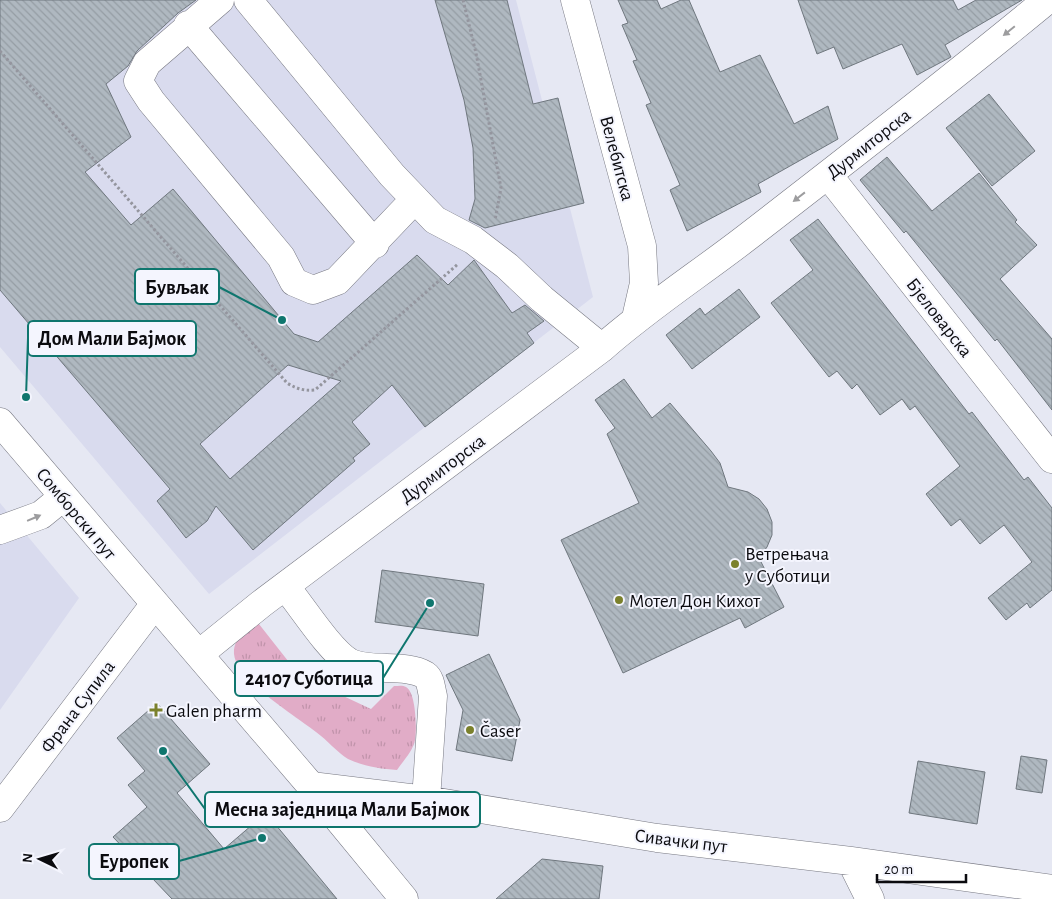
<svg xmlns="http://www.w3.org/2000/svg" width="1052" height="899" viewBox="0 0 1052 899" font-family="'Alegreya Sans',sans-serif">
<defs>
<pattern id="grass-tufts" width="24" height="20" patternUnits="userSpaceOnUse" patternTransform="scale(1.25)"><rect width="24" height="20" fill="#e1acc7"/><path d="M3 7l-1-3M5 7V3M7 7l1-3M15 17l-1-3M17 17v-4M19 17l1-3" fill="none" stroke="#c093aa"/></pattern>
<pattern id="building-back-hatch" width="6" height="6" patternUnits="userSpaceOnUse" patternTransform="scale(1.25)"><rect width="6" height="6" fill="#afb8c0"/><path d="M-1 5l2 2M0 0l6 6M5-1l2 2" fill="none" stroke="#959da4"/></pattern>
</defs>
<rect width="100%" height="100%" fill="#e6e8f3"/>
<path fill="#d9dbee" d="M0,0h516l77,297 -384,297 -209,-247z
M0,503l79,95 -79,112z"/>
<path fill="url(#grass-tufts)" d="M255,619l48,61c17,-15 17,-15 38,-6l-2,20 32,15 23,-23c4,0 9,-1 12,1 10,5 11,42 9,53 -2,11 -12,21 -18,30 -16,-1 -34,-4 -49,-11 -11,-7 -21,-19 -32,-27 -20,-16 -80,-52 -82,-78 -1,-15 12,-25 21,-35z"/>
<path fill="url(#building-back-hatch)" stroke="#6f777e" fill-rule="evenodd" d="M0,0h196l-18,13 -41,38 -9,15 -22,18 25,53 -46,35 46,53 42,-36 121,145 24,8 99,-87 31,30 26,-25 38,53 13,-8 19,16 -17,12 7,10 -109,84 -33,-42 -40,37 18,22 -17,14 2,3 -102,89 -37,-44 -9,15 -21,17 -29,-37 13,-12 -170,-199zM288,365l53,16 -111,98 -30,-35z
M435,0h72l26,104 25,-6 26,105 -99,25 -16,-8 6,-21 -2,-51 -9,-48z
M618,0h39l4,9 20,-9h8l31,72 40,-17 34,69 34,-18 10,33 -80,45 3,8 -74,39 -17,-41 10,-5 -34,-80 5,-2 -18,-42 4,-1 -15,-35 6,-2z
M798,0h155l5,10 18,-10h46l-77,45 6,12 -34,18 -15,-31 -59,25 -9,-22 -17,7z
M989,94l46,57 -43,35 -46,-58z
M887,157l45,54 47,-38 38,47 -2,2 22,23 -37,34 52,60v71l-55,-71 -2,2 -89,-110 -2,2 -44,-53z
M818,219l151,195 3,-2 52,68 4,-3 24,31v82l-22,18 -3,-5 -21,17 -18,-22 44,-36 -28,-37 -24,19 -20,-25 -9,7 -25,-32 34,-28 -45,-60 -5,4 -8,-11 -22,16 -23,-31 -5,5 -15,-18 -8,6 -58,-74 42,-33 -23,-30z
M739,289l21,28 -68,52 -26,-34 34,-27 5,7z
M624,379l28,39 18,-15 41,48 9,12 8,24 20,5 11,7 8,10 5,13v13l-5,12 -8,11 25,49 -39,21 -5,-10 -117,55 -62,-133 78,-37 -32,-69 8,-6 -20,-28z
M382,570l102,14 -6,52 -103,-14z
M489,654l31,66 -8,41 -56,-11 7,-40 -17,-35z
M157,703l53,61 -33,29 47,56 42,-36 71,86h-165l-59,-62 34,-30 -19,-22 17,-14 -28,-33z
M1021,756l26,4 -5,33 -26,-4z
M918,761l67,11 -8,52 -68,-11z
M542,859l61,7 -4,33h-103z"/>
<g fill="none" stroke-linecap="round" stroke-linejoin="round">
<g stroke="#777882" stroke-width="29">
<path id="minor" d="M220,0l-73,63 -9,18 13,20 130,156 13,25 19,8 24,-9 78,-82
M248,0l144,175 43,45 38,20 34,26 35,33 60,49
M575,0l67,246 2,37 -8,35
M188,25l187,219
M828,175l224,284
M0,530l41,-15 22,-18
M285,586c16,19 44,64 64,76 21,11 56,1 76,13 6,4 6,14 8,21l-7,104
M199,654l62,-50 341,-256c45,-40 96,-73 144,-110 101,-78 203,-157 301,-238
M311,786l115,14 231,38 194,23 201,28
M0,808l154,-203
M851,861l19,38"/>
</g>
<g stroke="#777882" stroke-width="29">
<path id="major" d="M0,422l311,364 93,113"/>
</g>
<path stroke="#94959e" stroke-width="3" stroke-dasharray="2.5 2.5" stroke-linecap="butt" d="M463,0l13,53 25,135 -6,32
M0,51l287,332c10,6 17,8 28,7l143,-126"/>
<use href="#minor" stroke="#fff" stroke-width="28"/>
<use href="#major" stroke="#fff" stroke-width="28"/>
</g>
<defs><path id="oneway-solid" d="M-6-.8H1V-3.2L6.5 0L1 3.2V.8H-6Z" transform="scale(1.25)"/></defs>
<g fill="#9d9d9f">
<use href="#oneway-solid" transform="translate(1009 31) rotate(141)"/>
<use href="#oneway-solid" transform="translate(799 197) rotate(142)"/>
<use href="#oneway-solid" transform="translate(34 518) rotate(-23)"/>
</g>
<g fill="#7b812c" stroke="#f4f5fe" stroke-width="2">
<circle cx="735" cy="564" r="5"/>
<circle cx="619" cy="600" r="5"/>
<path d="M153.5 702.5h5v5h5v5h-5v5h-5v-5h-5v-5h5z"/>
<circle cx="470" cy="730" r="5"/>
</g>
<g text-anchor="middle" stroke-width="4" stroke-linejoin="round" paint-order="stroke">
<g font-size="19" fill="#0b0b0f" stroke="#f4f5fe">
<text transform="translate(868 143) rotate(-38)" y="7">Дурмиторска</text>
<text transform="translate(618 158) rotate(75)" y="7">Велебитска</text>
<text transform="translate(940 317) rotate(52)" y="7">Бјеловарска</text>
<text transform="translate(442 468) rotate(-37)" y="7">Дурмиторска</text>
<text transform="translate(77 513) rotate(50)" y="7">Сомборски пут</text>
<text transform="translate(77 706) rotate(-53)" y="7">Франа Супила</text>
<text transform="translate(681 840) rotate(7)" y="7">Сивачки пут</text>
</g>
<g font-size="19" fill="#0b0b0f" stroke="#f4f5fe" text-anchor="start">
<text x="745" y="560">Ветрењача<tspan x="745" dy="22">у Суботици</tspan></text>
<text x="629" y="607">Мотел Дон Кихот</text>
<text x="166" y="717">Galen pharm</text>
<text x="480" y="737">Časer</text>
</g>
</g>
<path fill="none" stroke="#0f766e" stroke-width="2" d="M282 320L219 287M26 397L28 338M430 603L383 678M163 751L205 809M262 838L179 861"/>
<g fill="#0f766e" stroke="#f4f5fe" stroke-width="2">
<circle cx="282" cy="320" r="5"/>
<circle cx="26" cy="397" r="5"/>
<circle cx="430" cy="603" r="5"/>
<circle cx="163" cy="751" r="5"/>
<circle cx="262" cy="838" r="5"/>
</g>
<g fill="#f4f5fe" stroke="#0f766e" stroke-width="2">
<rect x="135" y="269" width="84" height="35" rx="5"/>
<rect x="28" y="321" width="168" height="35" rx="5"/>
<rect x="235" y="661" width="148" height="35" rx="5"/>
<rect x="205" y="792" width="275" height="35" rx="5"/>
<rect x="89" y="844" width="90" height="35" rx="5"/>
</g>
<g font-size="20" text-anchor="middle" font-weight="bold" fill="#0b0b0f">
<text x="177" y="294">Бувљак</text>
<text x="112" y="345">Дом Мали Бајмок</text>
<text x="309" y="685">24107 Суботица</text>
<text x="342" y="816">Месна заједница Мали Бајмок</text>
<text x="134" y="868">Еуропек</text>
</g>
<g transform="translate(40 859) rotate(275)" stroke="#f4f5fe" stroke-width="4" paint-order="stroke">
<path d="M0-4L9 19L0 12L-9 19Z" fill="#0b0b0f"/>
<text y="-8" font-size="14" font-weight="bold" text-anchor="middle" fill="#0b0b0f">N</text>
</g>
<path d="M877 874v8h89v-8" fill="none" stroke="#0b0b0f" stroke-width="2.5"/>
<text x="884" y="874" font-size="15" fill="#0b0b0f" stroke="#f4f5fe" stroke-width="4" paint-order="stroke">20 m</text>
</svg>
